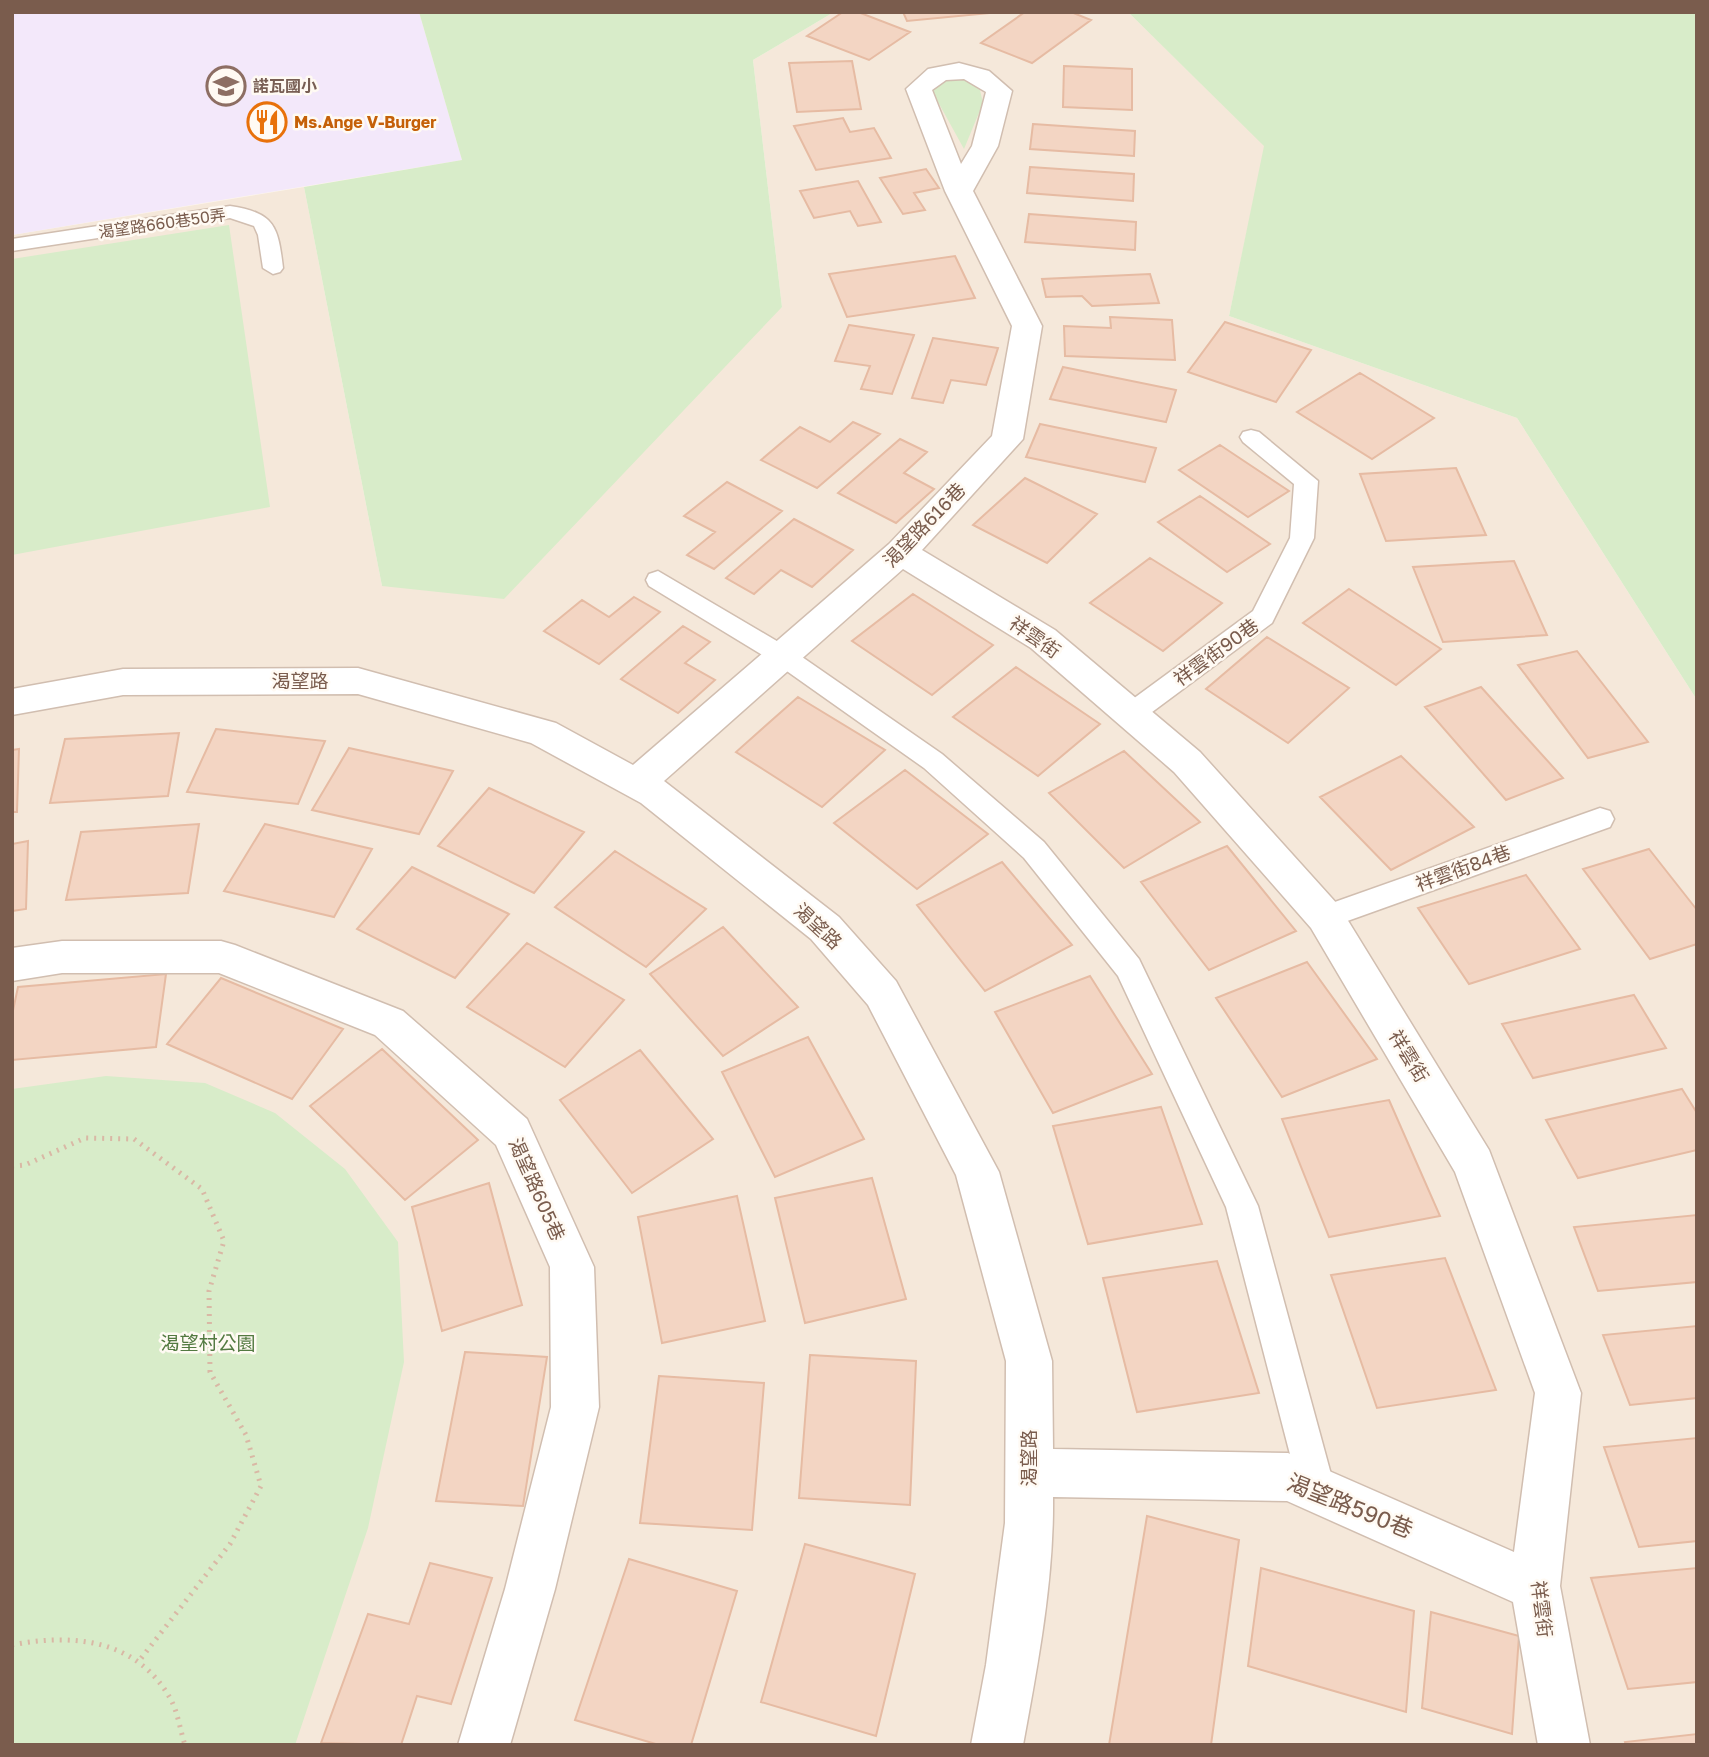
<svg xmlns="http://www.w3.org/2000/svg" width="1709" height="1757" viewBox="0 0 1709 1757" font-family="'Golos Text','Noto Sans TC',sans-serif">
<rect width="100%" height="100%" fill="#fdf6ec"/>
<path fill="#f5e8da" d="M834,12h294l137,134 -36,170 288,102 180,282v1045h-1685v-1510l292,-48 78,399 400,-279 -29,-247z"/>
<path fill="#f3e8fa" d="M12,12h407l43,148 -450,75z"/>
<path fill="#d8ecc9" d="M419,12h415l-81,48 29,247 -278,292 -122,-13 -78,-399 158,-27z
M1128,12h569v688l-180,-282 -288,-102 35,-170z
M945,78h20l14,8 4,17 -19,46 -32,-58z
M229,225l41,282 -258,48v-296z
M106,1076l99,7 70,30 70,56 53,73 6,120 -36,166 -73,217h-283v-656z"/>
<path fill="#f3d5c3" stroke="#e6bba3" stroke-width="2" d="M843,12h15l52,20 -41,28 -62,-24z
M903,12h86l1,1 -83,8z
M1025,12h46l20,8 -59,43 -51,-20z
M852,61l9,48 -64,3 -8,-49z
M1064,66l68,3v41l-69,-3z
M843,118l7,14 24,-4 17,30 -75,12 -22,-44z
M1033,124l102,7 -1,25 -104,-7z
M1030,167l104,7 -1,27 -106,-8z
M926,169l13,19 -25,5 11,17 -22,4 -23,-36z
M858,181l23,41 -23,4 -8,-15 -36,7 -14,-27z
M1029,214l107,8 -1,28 -110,-8z
M955,256l20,42 -128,19 -18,-43z
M1150,274l9,29 -67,3 -10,-10 -36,1 -4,-18z
M1110,317l62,3 3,40 -110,-4 -1,-30 47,2z
M1225,322l86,28 -35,52 -88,-30z
M849,325l65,10 -22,59 -31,-5 9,-23 -35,-5z
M933,338l65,10 -12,37 -35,-5 -8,23 -31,-5z
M1063,367l113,23 -10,32 -116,-23z
M1360,373l74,45 -62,41 -75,-47z
M853,422l27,12 -63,54 -56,-28 39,-33 30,15z
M1040,424l116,24 -11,34 -119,-25z
M900,439l27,13 -23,21 30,16 -38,34 -58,-30z
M1220,445l69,46 -41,26 -69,-47z
M1456,468l30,67 -100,6 -26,-67z
M1025,478l72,36 -50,49 -74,-38z
M727,482l55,29 -68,58 -27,-14 28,-23 -31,-16z
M1200,496l70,48 -43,28 -69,-50z
M794,519l59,31 -41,37 -31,-17 -27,24 -28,-16z
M1150,558l72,45 -59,48 -73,-48z
M1514,561l33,74 -104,7 -30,-75z
M1349,589l92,60 -45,36 -93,-62z
M913,594l80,51 -61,50 -80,-54z
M634,597l26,15 -61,52 -55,-33 38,-31 27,17z
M683,626l27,16 -25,21 30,17 -37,33 -57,-34z
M1267,637l82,51 -61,55 -82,-54z
M1577,651l71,91 -60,16 -70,-93z
M1016,667l84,57 -62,52 -85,-59z
M1481,687l82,91 -57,22 -81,-93z
M798,697l87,53 -63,57 -86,-55z
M216,729l109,12 -27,63 -111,-12z
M179,733l-11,63 -118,7 15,-64z
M349,748l104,23 -34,63 -107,-24z
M19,749l-2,63h-5v-62z
M1124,751l76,71 -76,46 -75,-75z
M1401,756l73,71 -83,43 -71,-73z
M905,770l83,64 -71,55 -83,-66z
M489,788l95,44 -50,61 -96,-47z
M199,824l-11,69 -122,7 15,-68z
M265,824l107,25 -38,68 -110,-26z
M28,841l-2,68 -14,2v-67z
M1227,846l69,85 -87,39 -68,-88z
M1649,849l48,61v34l-47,15 -67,-90z
M615,851l91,58 -60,58 -91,-60z
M1002,862l70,83 -87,46 -68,-86z
M412,867l97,47 -54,64 -98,-49z
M1526,875l54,74 -111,35 -51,-76z
M723,927l75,80 -75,49 -73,-82z
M527,943l97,57 -59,67 -98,-60z
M1307,962l70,97 -95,38 -66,-99z
M166,974l-10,73 -144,13v-45l6,-28z
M1090,976l62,98 -99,39 -58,-101z
M221,978l122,51 -51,70 -125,-55z
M1634,995l32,53 -133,30 -31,-54z
M808,1037l56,102 -89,38 -53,-105z
M382,1049l96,91 -73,60 -95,-94z
M640,1050l73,89 -81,54 -72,-93z
M1682,1089l15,24v37l-119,28 -32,-58z
M1389,1100l51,116 -111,21 -47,-118z
M1161,1107l41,117 -114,20 -35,-118z
M872,1178l34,121 -101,24 -30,-125z
M489,1183l33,122 -80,26 -30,-124z
M737,1196l28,125 -103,22 -24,-126z
M1697,1215v67l-99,9 -24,-64z
M1445,1258l51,132 -119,18 -46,-133z
M1217,1261l42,132 -122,19 -34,-134z
M1697,1326v72l-67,7 -27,-70z
M465,1352l82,5 -24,149 -87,-5z
M810,1355l106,6 -6,144 -111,-7z
M659,1376l105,7 -12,147 -112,-7z
M1697,1438v103l-58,6 -35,-100z
M1147,1516l92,24 -28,205h-102z
M805,1544l110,30 -39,162 -115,-34z
M629,1559l108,32 -46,154h-32l-84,-25z
M430,1563l62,15 -41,126 -34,-8 -16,49 -80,-2 47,-129 41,10z
M1261,1568l153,43 -8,101 -158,-46z
M1697,1568v114l-69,7 -37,-111z
M1431,1612l88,24 -7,98 -90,-26z
M1697,1734v11h-71l-1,-3z"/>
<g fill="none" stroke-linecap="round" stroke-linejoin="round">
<g stroke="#d1beb0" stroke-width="3">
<path id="lane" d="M230,206c45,7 48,20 53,62l-3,4 -7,2 -10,-6 -5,-33 -4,-9 -24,-8 -218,33v-12z
M1251,430l8,2 59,49 -4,57 -42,85 -132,98 -9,3 -9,-3 -4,-7 4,-7 131,-96 37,-73 4,-54 -51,-42 -3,-5 3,-5z
M658,571l134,79 150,104 102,88 95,117 119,247 77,283 -6,12 -12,6 -12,-6 -6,-12 -73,-282 -108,-231 -94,-118 -100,-90 -150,-106 -125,-76 -3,-6 3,-6z
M1600,808l10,3 4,8 -4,8 -285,102 -10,-4 -4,-8 4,-8z"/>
</g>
<g stroke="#d1beb0" stroke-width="3">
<path id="street" d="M959,63l30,8 23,20 -14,55 -25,45 69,135 -19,113 -101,111 133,80 145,122 139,154 150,244 92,243 -21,193 30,159h-52l-25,-143 -226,-101 -234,-4c1,83 -15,167 -30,248h-52l15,-80 19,-142 1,-162 -50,-186 -88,-170 -57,-66 -170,-136 -110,-60 -173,-49 -235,1 -111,20v-26l111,-20 235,-1 198,55 77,42 256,-221 103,-108 20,-110 -67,-135 -39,-102 22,-20zM964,79l22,13 -14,54 -11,18 -29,-74 14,-10zM903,569l128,79 143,124 137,156 144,244 80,221 -21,159 -226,-99 -235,-4 -1,-88 -53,-189 -103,-191 -57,-64 -175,-136z
M62,941h159l14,4 168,66 124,108 67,148 5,140 -44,182 -45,156h-52l47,-156 46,-182 -1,-140 -54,-122 -121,-110 -156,-62h-157l-50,8v-33z"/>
</g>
<path stroke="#d9b8a5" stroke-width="5" stroke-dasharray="2 6" stroke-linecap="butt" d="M12,1166l13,-1 60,-27 49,1 68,50 22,52 -15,50 1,81 36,63 15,51 -31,58 -91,117
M12,1645c61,-12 124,-6 158,53 8,14 10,32 15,47"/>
<use href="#lane" fill="#fff" fill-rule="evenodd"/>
<use href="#street" fill="#fff" fill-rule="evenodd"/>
</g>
<defs>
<g id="school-ring" transform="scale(2.0125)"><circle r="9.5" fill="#fffaf3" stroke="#8d6e63" stroke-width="1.5"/><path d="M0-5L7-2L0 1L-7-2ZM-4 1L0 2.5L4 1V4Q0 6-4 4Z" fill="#8d6e63"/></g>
<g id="restaurant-ring" transform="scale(2.0125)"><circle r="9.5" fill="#fffaf3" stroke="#e8710a" stroke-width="1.5"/><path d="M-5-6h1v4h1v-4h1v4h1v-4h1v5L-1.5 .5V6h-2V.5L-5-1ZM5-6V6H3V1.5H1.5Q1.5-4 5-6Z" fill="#e8710a"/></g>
</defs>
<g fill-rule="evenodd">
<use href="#school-ring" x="226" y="86"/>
<use href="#restaurant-ring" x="267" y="122"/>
</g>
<g text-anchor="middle" stroke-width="5" stroke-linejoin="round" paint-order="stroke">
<g font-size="16" font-weight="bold" fill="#785e54" stroke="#fffaf3" text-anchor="start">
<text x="253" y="92">諾瓦國小</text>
</g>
<g font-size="16" font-weight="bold" fill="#c56008" stroke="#fffaf3" text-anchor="start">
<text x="294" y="128">Ms.Ange V-Burger</text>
</g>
<g font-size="16" fill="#7a5c4d" stroke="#fffaf3">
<text transform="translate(162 223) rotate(-8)" y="6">渴望路660巷50弄</text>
</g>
<g font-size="19" fill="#7a5c4d" stroke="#fffaf3">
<text transform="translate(924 525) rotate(-46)" y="7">渴望路616巷</text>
<text transform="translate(1035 637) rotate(35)" y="7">祥雲街</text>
<text transform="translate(1216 652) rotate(-36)" y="7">祥雲街90巷</text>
<text x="300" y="688">渴望路</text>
<text transform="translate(1463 868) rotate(-20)" y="7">祥雲街84巷</text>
<text transform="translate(818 926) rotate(43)" y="7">渴望路</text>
<text transform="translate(1409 1056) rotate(59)" y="7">祥雲街</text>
<text transform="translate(537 1189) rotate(66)" y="7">渴望路605巷</text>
<text transform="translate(1029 1458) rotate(-90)" y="7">渴望路</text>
<text transform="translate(1542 1609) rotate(83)" y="7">祥雲街</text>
</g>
<g font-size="19" fill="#537a41" stroke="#fffaf3">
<text x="208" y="1350">渴望村公園</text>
</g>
<g font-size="23" fill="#7a5c4d" stroke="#fffaf3">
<text transform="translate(1350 1506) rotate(22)" y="8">渴望路590巷</text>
</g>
</g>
<rect width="1709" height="1757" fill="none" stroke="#7a5c4d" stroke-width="28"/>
</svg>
